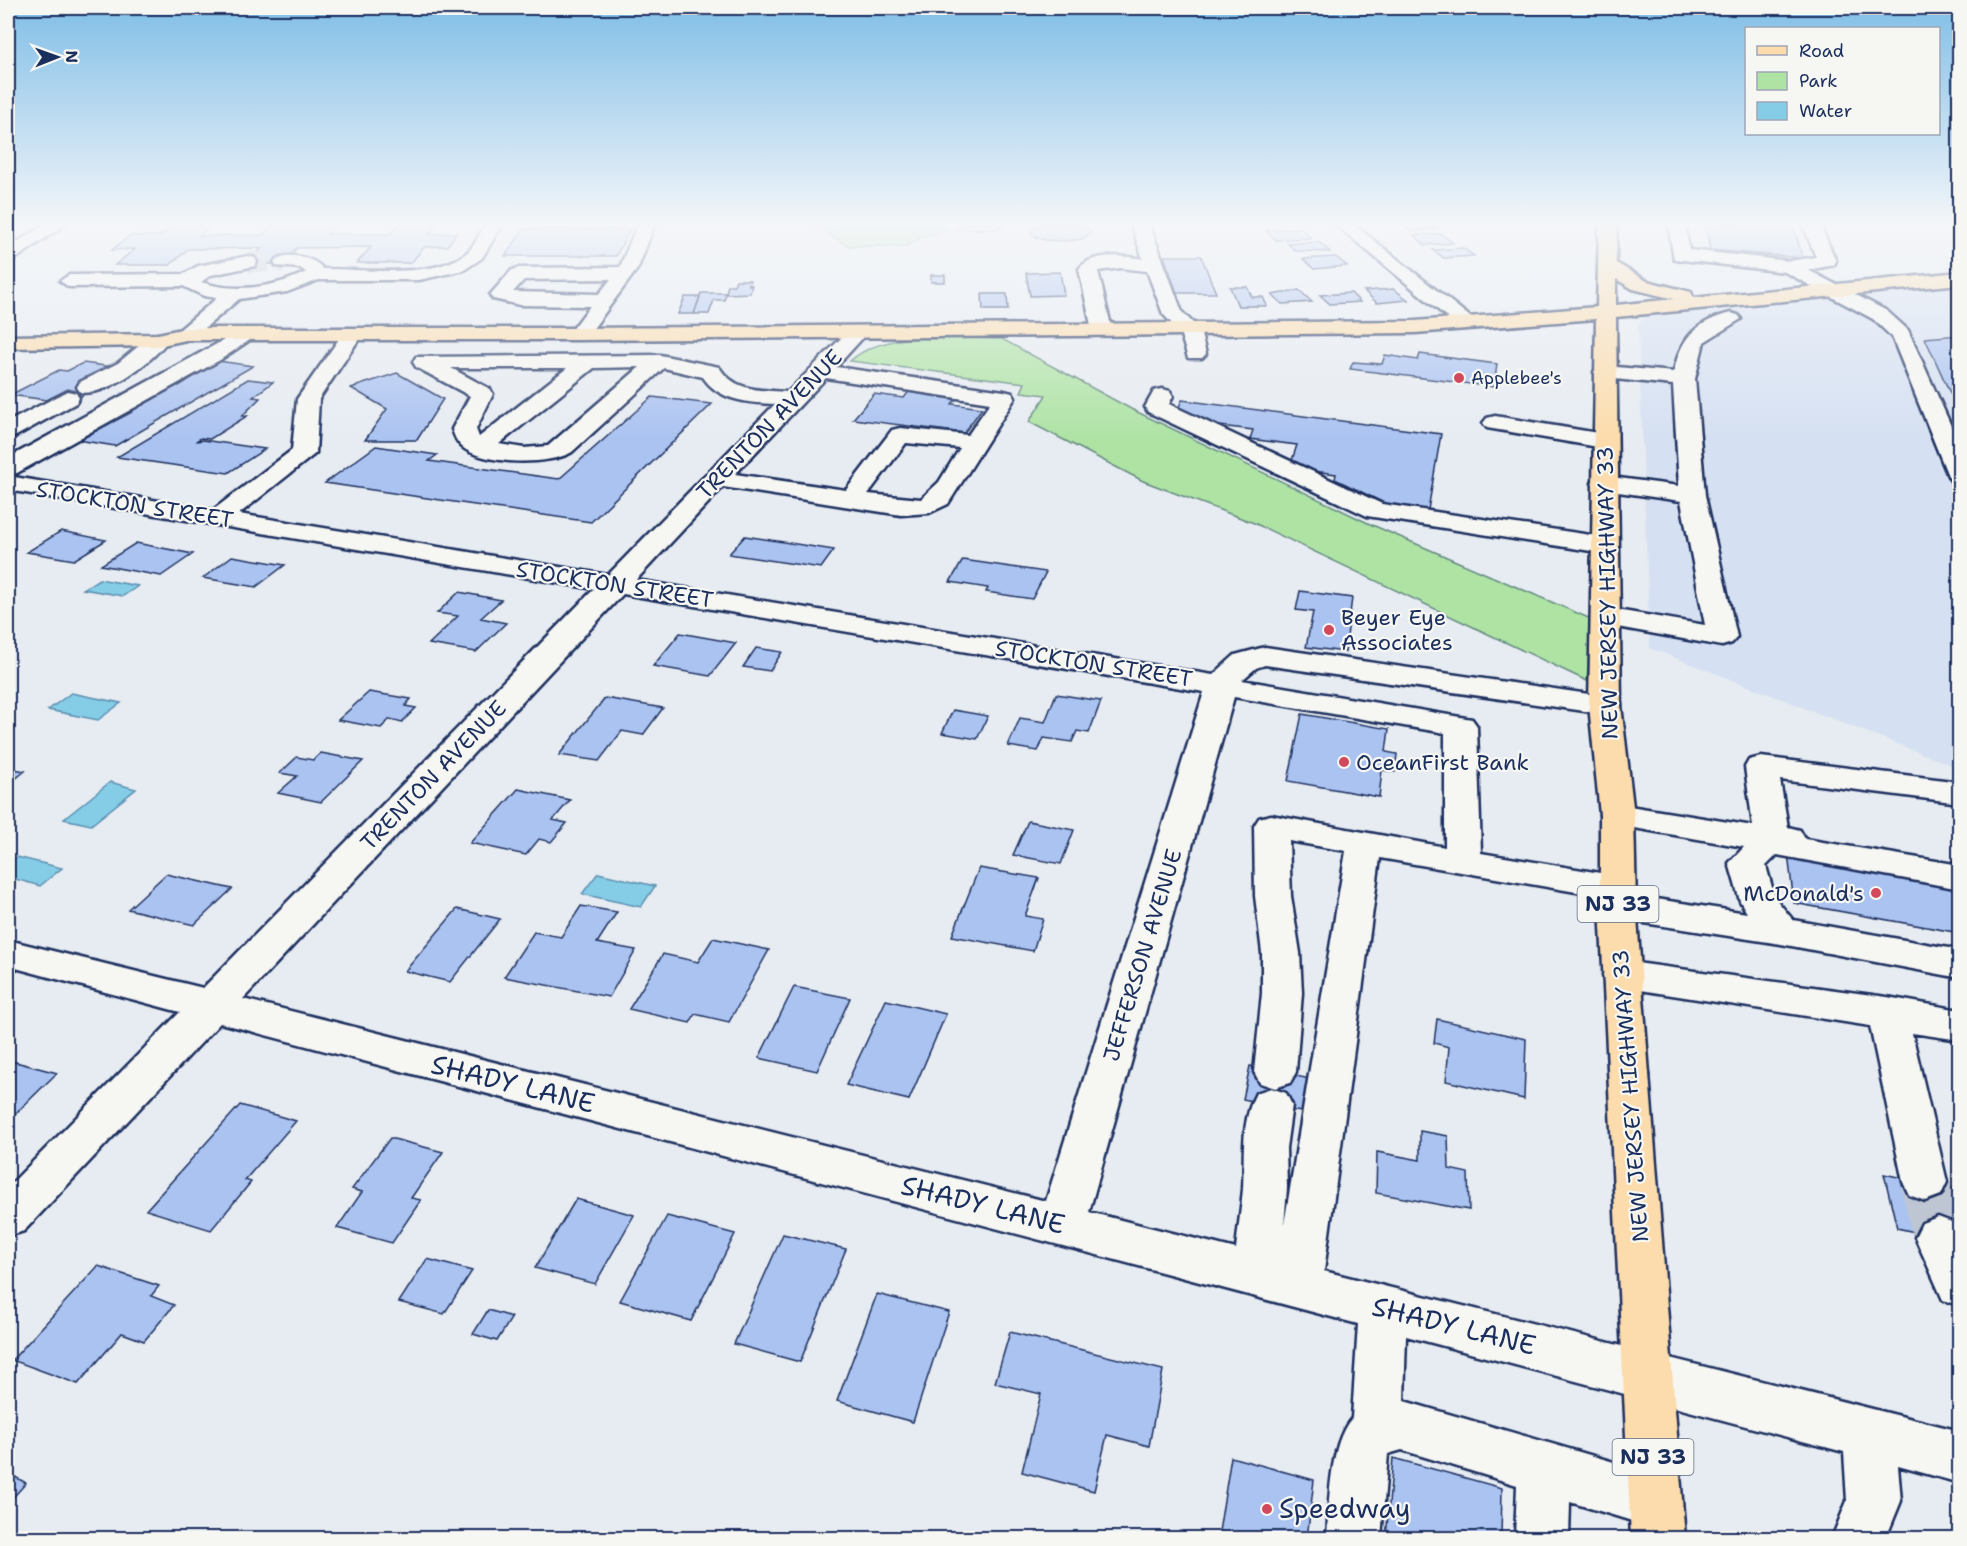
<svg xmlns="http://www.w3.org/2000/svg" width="1967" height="1546" viewBox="0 0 1967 1546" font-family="'Shantell Sans',sans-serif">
<rect width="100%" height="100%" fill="#e7ecf2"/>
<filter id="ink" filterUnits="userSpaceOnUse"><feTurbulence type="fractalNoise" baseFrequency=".0167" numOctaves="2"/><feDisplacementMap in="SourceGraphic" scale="12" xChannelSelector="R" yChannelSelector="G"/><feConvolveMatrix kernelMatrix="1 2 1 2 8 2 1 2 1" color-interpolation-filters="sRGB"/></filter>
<g filter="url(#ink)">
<path fill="#d5e0f2" d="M1959,286v482l-309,-120 -12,-323 6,-8 16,-4z"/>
<path fill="#aee3a4" stroke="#648981" stroke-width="1.5" d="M811,223h137l-2,8 -25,6 -14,9h-58z
M1002,339l129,70 239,115 221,95 -4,62 -333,-158 -111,-42 -114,-59 17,-27 -25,-3 4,-9 -175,-22c36,-33 106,-22 152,-22z"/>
<path fill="#85cde6" stroke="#5b8eb0" stroke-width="1.5" d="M99,579l39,7 -15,10 -40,-7z
M71,693l50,10 -23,17 -50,-10z
M110,782l26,7 -45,36 -27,-6z
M17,857l45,11 -22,18 -32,-9v-12z
M598,873l57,13 -14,21 -59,-13z"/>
<path fill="#abc3f1" stroke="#1b2f5e" stroke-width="1.5" d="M177,223h37l-16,13 64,-1 12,-11 64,-1 -11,11h64l9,-11h38l-9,11 28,-1 -10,13 -23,1 -13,16h-54l14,-16 -74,1 -16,16h-36l17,-16 -74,1 -18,16h-55l20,-16 -23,1 17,-14h31z
M957,223h43l1,6h-44z
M1045,223h32l12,6 2,3 -8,7 -18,2 -21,-1 -12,-5 -2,-6z
M1400,223h29l8,6 -26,2z
M1705,223h87l11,35 -93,-8z
M1301,228l10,10 -35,2 -10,-10z
M524,229h106l-14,27h-111z
M1441,234l12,9 -28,2 -11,-10z
M1319,242l11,10 -34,-1 -8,-7z
M1463,248l11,8 -30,2 -11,-8z
M1164,256h37l15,37h-39z
M1336,257l11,9 -33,3 -11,-10z
M1060,272l4,23 -34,1 -4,-23z
M931,275h14v7h-14z
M736,280h14l-1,5h3l-2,8 -24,1 -2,6h-10l-5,14h-15l7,-21h25l2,-8h6z
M1230,287h17l5,10h11l4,9h-29z
M1394,289l14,11 -31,3 -13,-12z
M1299,290l13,12 -30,2 -10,-9z
M1351,293l9,9 -30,2 -10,-9z
M982,294h25l1,16h-25z
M685,297h15l-6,17h-16z
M1960,335v80l-35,-77z
M1420,354l77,10 -3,23 -144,-18 3,-7 29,2 3,-9 33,5z
M218,361l35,5 -138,80 -37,-6 54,-28h-6l48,-27 5,1z
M83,363l30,4 -35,19 18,2 -20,11 -21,-3 -8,4 -37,-5 49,-25 8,1z
M397,373l46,26 -26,41h-52l22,-31 -36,-21z
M248,379l25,3 -20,15 7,1 -18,18h5l-37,23 -9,-1 -5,3 7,-1 62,9 -37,24 -111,-16z
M911,389l48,6 -7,9 30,4 -18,25 -111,-14 21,-25 30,4z
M652,397l60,7 -121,118 -266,-39 51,-37 61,9 -8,6 130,18z
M1182,400l259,34 -13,76 -42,-6 -51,-25 1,-5 -31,-4 -14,-7 6,-18 -47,-6 3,-9 -50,-6 -26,-13z
M61,531l45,9 -32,20 -47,-8z
M745,536l89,14 -13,18 -92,-14z
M136,543l57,11 -32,22 -60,-11z
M232,556l53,9 -29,22 -53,-9z
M963,560l83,12 -14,27 -46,-7 2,-4 -38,-6z
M1300,591l52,7 -7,54 -39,-5 7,-35 -17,-2z
M459,592l42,8 -20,18 25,5 -30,29 -47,-8 29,-28 -21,-3z
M680,633l56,10 -26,33 -57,-10z
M756,648l26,4 -12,19 -27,-4z
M369,692l42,7 -6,7 11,2 -14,14 -12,-3 -9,9 -43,-8z
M1056,694l45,7 -12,32 -12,-2 -5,11 -28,-4 -6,13 -30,-5 12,-28 25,4z
M605,698l58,10 -20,27 -21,-4 -23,30 -40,-6z
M953,710l35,6 -11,23 -35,-6z
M1302,714l87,15 -3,23 11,2 -2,18 -13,-2 -3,27 -91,-16z
M321,753l42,8 -42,41 -43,-9 19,-17 -17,-3 17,-16 16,3z
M8,768l17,3 -17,14z
M518,789l52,11 -17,20 14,3 -16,19 -12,-3 -13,16 -56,-12z
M1028,821l46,9 -13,34 -48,-9z
M1788,854l172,29v50l-166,-30z
M979,868l60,10 -14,38 18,3 -10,32 -81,-15z
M166,874l66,15 -38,36 -66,-16z
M581,906l36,6 -20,31 39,7 -27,47 -105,-20 30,-45 27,5z
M457,909l43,10 -50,63 -45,-11z
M713,938l56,12 -40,72 -34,-8 -5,9 -61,-14 34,-55 35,8z
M794,987l56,11 -33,73 -58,-13z
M886,1000l60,14 -37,86 -63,-15z
M1437,1019l89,20 -2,60 -78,-18 3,-34 -15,-4z
M8,1060l49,13 -44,43 -5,-2z
M1250,1066l60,13 -5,34 -62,-14z
M240,1105l56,16 -51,59 6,2 -40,48 -65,-20z
M1420,1131l28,5 1,33 19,4 1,37 -93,-17 1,-41 43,8z
M390,1138l53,14 -32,46 10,2 -29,43 -55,-15 25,-36 -10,-3z
M1884,1174l76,16v52l-63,-14z
M576,1199l58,16 -39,69 -60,-16z
M667,1216l68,18 -44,87 -71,-20z
M783,1234l63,15 -46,113 -66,-18z
M427,1259l45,12 -28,43 -45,-12z
M98,1266l61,20 -8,10 23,9 -30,36 -22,-8 -44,51 -66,-24z
M877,1294l72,18 -36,110 -76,-21z
M488,1310l24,7 -15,24 -24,-7z
M1010,1332l153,38 -14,76 -42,-11 -13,56 -72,-19 19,-78 -46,-11z
M1231,1457l83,23 -7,58h-89z
M1393,1458l109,30 -1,50h-115z
M8,1473l18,10 -18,20z"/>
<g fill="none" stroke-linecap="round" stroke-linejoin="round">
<path stroke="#bec6d4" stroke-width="20" stroke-dasharray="20 10" stroke-linecap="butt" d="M248,262h35"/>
<path stroke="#bec6d4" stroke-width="49" stroke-dasharray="49 25" stroke-linecap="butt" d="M1925,1182l13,55"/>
<g stroke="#1b2f5e" stroke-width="5">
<path id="minor" d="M47,223h20l-53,37 -6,1v-13z
M486,223h17l-21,35 -18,12 -45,10h-100l-32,12 -48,7 -46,39h-14l-3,-4 3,-4 38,-32 -13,-2 -21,-10 -114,1 -9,-6 9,-6 115,-1 14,-8 50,-10 7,2 2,4 -2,4 -44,9 -10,7c32,11 75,6 105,-10l-6,-4 -24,-2 -2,-4c9,-12 41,-5 49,7 40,0 109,10 142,-15 10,-7 15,-21 21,-31z
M638,223h17l-17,45 -52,70h-14l-3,-4 21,-28 -70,-1 -27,-6 -3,-4 22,-25 7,-2 101,-1zM611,279l-12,15 -86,-2 11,-12z
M1131,223h18l33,89 18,18 6,24 -4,4h-14l-8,-26 -17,-18 -16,-43 -27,-3 -22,3 14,59 -3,4h-14l-3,-4 -13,-61c12,-17 46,-13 64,-10z
M1334,223h18l122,97 3,4 -3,4h-14z
M1668,223h17l4,27 100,11 27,-4 -14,-34h17l17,38 -2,4 -26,5 79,41 21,19 52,116v37l-9,-2 -3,-5 -56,-139 -19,-18 -88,-47 -111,-13z
M1731,313l7,2 3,4 -37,23 -9,37 10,116 32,142 -5,6 -10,3 -127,-23 -4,-6 4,-6 10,-3 100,17 -24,-124 -77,-11 -9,-2 -3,-5 3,-5 9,-2 75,10 -6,-101 -68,-7 -8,-1 -3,-5 3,-5 8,-1 69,6c6,-35 24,-51 57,-59z
M858,326l7,2 3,4 -32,35 168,24 8,2 3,5 -67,106 -19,9 -28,2 -178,-28 -87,93 577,95 22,-20 30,-8 351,51 5,7 -5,7 -11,2 -340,-49 -9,3 -14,12 230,39 5,7 4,127 149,25 5,9 -5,8 117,18 -7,-12 -11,-38 15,-16 -139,-24 -5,-8 5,-8 12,-3 136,22 -8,-59 4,-7 12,-3 199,25v21l-180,-23 8,47 12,3 5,9 155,26v24l-183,-34 -11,11 9,32 18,22 167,30v28l-179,-34 -163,-25 -13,-4 -5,-9 5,-9 -225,-39 -56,413 636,160v52l-62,-17 3,35 -15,37h-54l15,-37 -3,-49 -438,-116 -2,65 251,73 19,8 8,19 -8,19 -19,8 -85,-26 -1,36h-54l2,-53 -115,-35 -14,4 -7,84h-54c2,-33 2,-95 25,-120l6,-94 -1138,-301 -196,208 -16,5v-49l172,-175 -172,-46v-26l195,48 391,-399 -586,-99v-14l205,34 79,-60 5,-51 49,-70h14l3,4 -44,66 -3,54 -77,61 369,61 167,-171c-26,-1 -56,-3 -72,-27l-39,-9 -92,84c-23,14 -91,13 -111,-6 -5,-5 -7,-11 -9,-17l18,-33 -54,-29 -3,-5 3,-5 244,-2 59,12c16,25 42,23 69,25l63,-64zM640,367l-92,79 -24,2 -25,-4 95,-76zM451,368h116l-88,69 -3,-8 17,-35 -3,-5zM826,378l164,25 -22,32 -68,-7 -8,2 -46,60 -111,-16zM906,443l54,5 -21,34 -18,17 -53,-5zM623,594l581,98 -158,509 -803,-202zM1234,697l211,36v114l-174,-32 -12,3 -5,8 1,70 7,57v40l-8,79 6,11 15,5 15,-5 6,-11 6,-79 -2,-40 -9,-57 -2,-55 57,10 -62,374 3,-37 -1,-40 6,-43 -6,-12 -15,-5 -15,5c-16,30 -11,63 -13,96 -2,20 -5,40 -7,60l-147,-37z
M246,328l7,2 3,4 -3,4 -33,22 -203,113 -9,2v-17z
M158,334l7,2 3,4c-13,20 -63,58 -88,52l-3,-5 3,-5 38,-19 33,-27z
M1162,389l8,2 3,5 -4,8 213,100 222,33 9,2 4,6 -4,6 -9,2 -237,-37 -219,-104 -3,-5 9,-16z
M68,391l8,2 3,5 -3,5 -60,33 -8,2v-16z
M1495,416l109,18 8,2 4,5 -4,5 -8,2 -117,-20 -4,-5 4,-5z
M1622,961l265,36 73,13v30l-48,-7 35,149 -6,13 -16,6 -16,-6 -6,-13 -33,-156 -262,-41 -5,-10 5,-10z
M1938,1217l16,6 6,11v72l-17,-6 -28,-63 7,-14z"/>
</g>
<g stroke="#1b2f5e" stroke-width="5">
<path id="major" d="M1599,223h18l-1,40 31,18 44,11 2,6 267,-26v12l-344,33 5,388 13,110 2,91 49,632h-54l-31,-632v-91l-11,-110 7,-386 -181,14 -836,7h-393l-28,6 -150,2v-12l150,-2 28,-6h393l836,-7 182,-14zM1616,279l17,10 41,10 -58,6z"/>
</g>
<use href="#minor" fill="#f6f6f2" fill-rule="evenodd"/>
<use href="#major" fill="#fcdcac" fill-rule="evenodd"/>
</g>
</g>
<linearGradient id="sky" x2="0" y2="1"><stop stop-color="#80bee7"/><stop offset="0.51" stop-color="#f4f6f9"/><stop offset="1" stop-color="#f4f6f9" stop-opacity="0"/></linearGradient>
<rect width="1967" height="439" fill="url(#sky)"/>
<g fill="#d1495b" stroke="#f6f6f2" stroke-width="2">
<circle cx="1459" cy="378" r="6"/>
<circle cx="1329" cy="630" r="6"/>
<circle cx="1344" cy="762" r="6"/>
<circle cx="1876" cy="893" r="6"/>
<circle cx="1267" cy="1509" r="6"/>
</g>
<g text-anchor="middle" stroke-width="4.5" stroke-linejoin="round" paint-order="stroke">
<g font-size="18" fill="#1b2f5e" stroke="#f6f6f2" text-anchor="start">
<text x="1471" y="384">Applebee's</text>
</g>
<g fill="#f6f6f2" stroke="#5d6b8a" stroke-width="1.5">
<rect x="1577.5" y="886" width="81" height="36" rx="4.5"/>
<rect x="1612.5" y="1439" width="81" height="36" rx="4.5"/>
</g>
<g font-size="21" font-weight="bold" fill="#1b2f5e">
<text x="1618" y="911">NJ 33</text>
<text x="1653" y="1464">NJ 33</text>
</g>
<g font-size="22" fill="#1b2f5e" stroke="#f6f6f2">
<text transform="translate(769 424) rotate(-46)" y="8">TRENTON AVENUE</text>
<text transform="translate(135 504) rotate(9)" y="8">STOCKTON STREET</text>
<text transform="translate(615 584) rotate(9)" y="8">STOCKTON STREET</text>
<text transform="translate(1607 593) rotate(-91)" y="8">NEW JERSEY HIGHWAY 33</text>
<text transform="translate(1094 663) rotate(9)" y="8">STOCKTON STREET</text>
<text transform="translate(433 775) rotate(-46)" y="8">TRENTON AVENUE</text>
<text transform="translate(1142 955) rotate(-73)" y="8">JEFFERSON AVENUE</text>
<text transform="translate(1630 1096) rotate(-94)" y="8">NEW JERSEY HIGHWAY 33</text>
</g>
<g font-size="22" fill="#1b2f5e" stroke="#f6f6f2" text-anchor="start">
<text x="1341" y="625">Beyer Eye<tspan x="1341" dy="25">Associates</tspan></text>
<text x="1356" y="770">OceanFirst Bank</text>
<text x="1864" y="901" text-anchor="end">McDonald's</text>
</g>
<g font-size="27" fill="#1b2f5e" stroke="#f6f6f2">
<text transform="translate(513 1084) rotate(14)" y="9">SHADY LANE</text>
<text transform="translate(983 1205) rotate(14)" y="9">SHADY LANE</text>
<text transform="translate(1454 1326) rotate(14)" y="9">SHADY LANE</text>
</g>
<g font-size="27" fill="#1b2f5e" stroke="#f6f6f2" text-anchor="start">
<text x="1279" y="1518">Speedway</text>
</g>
</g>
<rect width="1967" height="1546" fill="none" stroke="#f6f6f2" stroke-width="30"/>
<rect x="15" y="15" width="1937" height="1516" fill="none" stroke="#1b2f5e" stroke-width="2" filter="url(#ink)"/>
<rect x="1745" y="27" width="195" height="108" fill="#f6f6f2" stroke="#9ea6b7" stroke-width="1.5"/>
<rect x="1757" y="46" width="30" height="9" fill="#fcdcac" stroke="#9ea6b7" stroke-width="1.5"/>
<text x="1799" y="57" font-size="18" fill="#1b2f5e">Road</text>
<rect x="1757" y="72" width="30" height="18" fill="#aee3a4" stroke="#9ea6b7" stroke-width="1.5"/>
<text x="1799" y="87" font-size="18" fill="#1b2f5e">Park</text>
<rect x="1757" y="102" width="30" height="18" fill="#85cde6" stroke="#9ea6b7" stroke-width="1.5"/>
<text x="1799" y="117" font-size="18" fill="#1b2f5e">Water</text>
<g transform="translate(57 57) rotate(89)" stroke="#f6f6f2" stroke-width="4.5" paint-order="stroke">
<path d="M0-4.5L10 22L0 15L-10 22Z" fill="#1b2f5e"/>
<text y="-9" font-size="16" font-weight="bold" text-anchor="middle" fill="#1b2f5e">N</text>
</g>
</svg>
